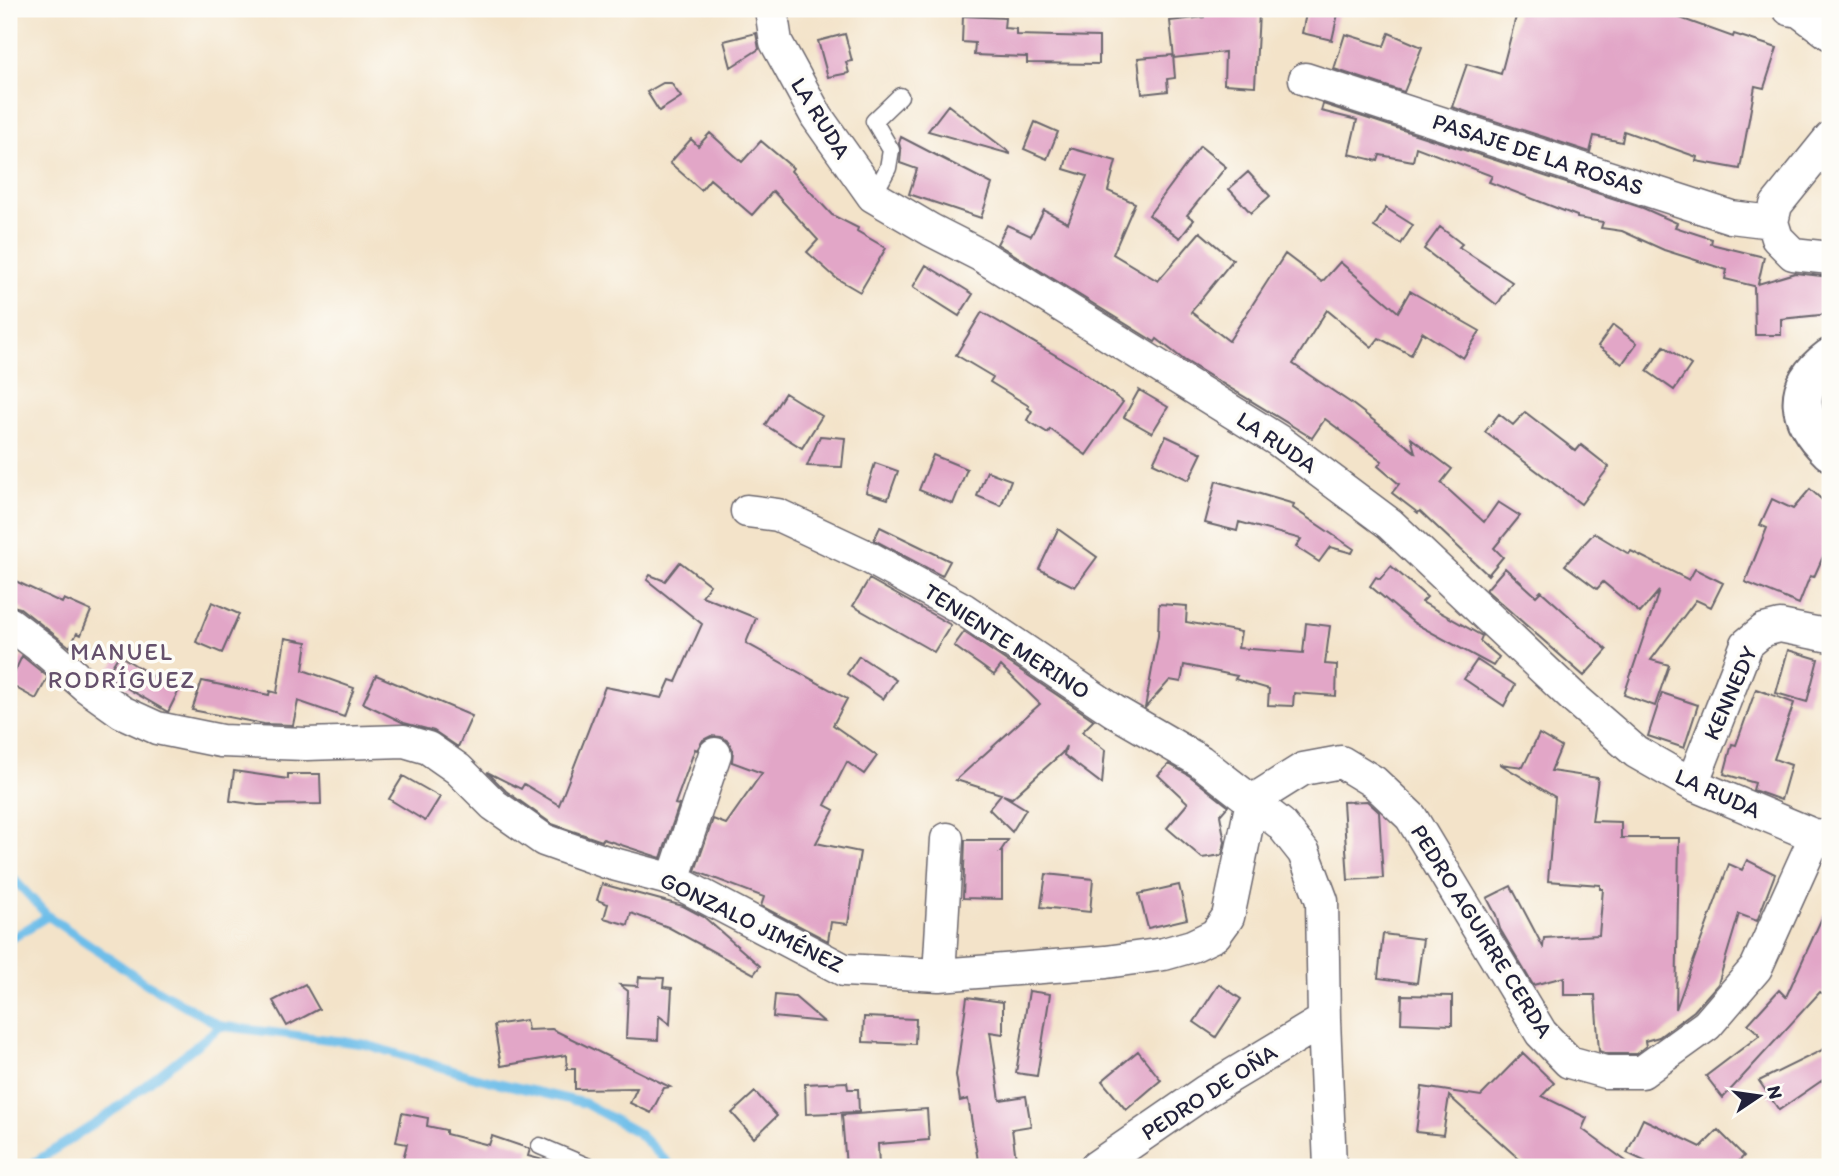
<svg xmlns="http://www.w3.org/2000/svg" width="1839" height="1176" viewBox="0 0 1839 1176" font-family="Itim,sans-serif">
<rect width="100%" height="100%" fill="#fdfcf7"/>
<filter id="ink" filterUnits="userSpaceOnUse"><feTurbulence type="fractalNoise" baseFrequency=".0143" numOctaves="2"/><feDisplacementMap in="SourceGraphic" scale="14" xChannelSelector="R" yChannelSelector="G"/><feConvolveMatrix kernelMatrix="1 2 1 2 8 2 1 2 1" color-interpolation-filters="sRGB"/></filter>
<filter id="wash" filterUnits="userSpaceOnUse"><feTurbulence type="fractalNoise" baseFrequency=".00686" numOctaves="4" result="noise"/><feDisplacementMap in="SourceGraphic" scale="28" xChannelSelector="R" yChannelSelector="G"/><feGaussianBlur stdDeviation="1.57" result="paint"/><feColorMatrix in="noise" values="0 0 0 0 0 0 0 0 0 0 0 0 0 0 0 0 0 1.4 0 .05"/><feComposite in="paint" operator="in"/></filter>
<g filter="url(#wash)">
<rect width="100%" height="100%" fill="#f3e3c9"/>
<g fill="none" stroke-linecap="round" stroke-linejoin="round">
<path stroke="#6ebee9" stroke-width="9" d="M9,874l39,42 99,68 74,42 143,18 114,34 106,25 54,30 34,34
M9,940l39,-24
M27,1167l74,-47 120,-94"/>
</g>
<g id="blocks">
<path fill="#e2a6c7" d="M1203,9h25l31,4 -4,73 -31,-2 1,-32 -51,6 -4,-37 34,-4z
M1307,9l31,5 -6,26 -30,-7z
M1518,9h137l78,28 1,-3 43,14 -13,40 -9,-2 -15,83 -44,-8 1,-4 -73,-26 -2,11 -28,-6 -4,16 -138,-45 15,-43 34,10z
M963,16l42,2 -1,10 12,1v6l83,2v27l-72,-1v-6l-53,-2 1,-12 -13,-1z
M756,33l3,16 -28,18 -7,-26z
M1389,33l33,14 -18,45 -70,-23 11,-35 39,12z
M845,34l7,27 -6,1 3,11 -21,4 -10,-36z
M1173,55l2,23 -8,1 1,12 -26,3 -4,-36z
M663,83h8l10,14 -22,14 -12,-19z
M1323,104l320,104 34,15 -2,4 37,12 -1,5 53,13 -6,27 37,-11 35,4v37l-49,5v16h-26l-1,-49 -29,-7 2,-9 -63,-20 -42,-19 -21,-3 2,-6 -26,-4v-2l-88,-34 3,-6 -76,-29 -3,14 -33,-6 -2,6 -29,-7 8,-34 -36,-9z
M948,105l62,48v1l-82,-23z
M1035,122l23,10 -11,27 -23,-10z
M710,133l32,29 19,-21 32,27 -2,3 41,44 26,13 -1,3 29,17 -26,44 -24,-14 -29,-26 11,-12 -45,-49 -21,24 -42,-36 -9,11 -31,-27 21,-24 7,7z
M901,137l91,47 -11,34 -72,-24 8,-25 -17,-6 1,-12 -2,-8z
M1200,146l26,21 -39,48 7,5 -14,18 -31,-23z
M1070,148l46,13 -8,30 27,12 -22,51 45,27 42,-49 33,28 -42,52 38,29 56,-87 37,28 18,-20 58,50 12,-21 70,40 -17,27 -41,-26 -11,23 -32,-17 -7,9 -45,-37 -34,54 58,39 64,49 -4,-14 41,31 -11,14 43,39 14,-20 22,14 -26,32 9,9 -15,18 -68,-64 -2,2 -26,-20 7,-9 -21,-18 4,-5 -57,-42 -13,19 -128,-78 -27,-21 -2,3 -158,-98 10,-19 24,11 13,-26 24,13 19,-47 -23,-7z
M1248,172l22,24 -19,17 -22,-24z
M1386,208l27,17 -12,19 -27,-17z
M1440,227l22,17 -3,3 53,35 -15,23 -73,-56z
M926,265l47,29 -14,22 -46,-29z
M982,312l97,57 44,33 -37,53 -36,-26 -2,4 -21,-13 5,-9 -4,-3 1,-2 -39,-24 3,-5 -37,-22z
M1613,325l24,18 -15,21 -24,-18z
M1664,346l27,19 -17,25 -27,-19z
M1139,390l29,17 -16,26 -28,-16z
M785,393l37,23 -20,32 -37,-23z
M1525,412l51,39 5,-6 28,22 -28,37 -96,-72 14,-18 14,11z
M820,436l25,2 -3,29 -35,-1z
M1166,436l36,17 -13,27 -36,-17z
M933,455l34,14 -14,35 -34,-14z
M875,463l23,8 -10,28 -22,-7z
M987,471l24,9 -10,26 -24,-10z
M1216,481l78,23 -1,4 61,41 -2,4 -22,-6 -11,15 -23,-15 5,-8 -62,-17 -2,9 -32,-8z
M1810,489l20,18v34l-16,36 -4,-1 -11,28 -54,-22 22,-54 -7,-3 12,-26 21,10z
M880,527l70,34 -8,15 -68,-36z
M1058,529l39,28 -22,30 -36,-18z
M1594,533l35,21 2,-3 58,29 6,-11 28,14 -12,24 -15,-7 -45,60 18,5 -14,41 -31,-11 35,-104 -19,22 -37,-31 -6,7 -32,-24z
M680,562l30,23 -8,11 54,22 -10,25 101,56 -14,26 44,31 -13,18 -17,-12 -22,43 9,5 -18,33 44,9 -12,72 -17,-2 -3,19 -67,-35 3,-9 -69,-26 18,-52 13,5 36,-51 -30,-11 1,-12 -5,-9 -7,-4 -10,-1 -8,4 -6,10 -2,-1 -20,55 4,1 -18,53 -58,-19 -1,2 -50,-17 -46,-33 -19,-19 34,17 3,-5 35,21 46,-118 57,11 8,-18 6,2 26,-58 -55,-44 3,-5 15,6z
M1391,566l36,31 -5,5 60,34 -2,5 19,16 -6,9 -79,-43 -44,-37 6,-9 4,2z
M1505,568l31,28 5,-5 66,59 -23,26 -98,-86z
M9,578l53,25 2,-4 27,12 -10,24 -4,-2 -7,14 -50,-39 -11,-3z
M869,579l82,46 -17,27 -81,-46z
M212,602l27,12 -17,39 -26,-11z
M1159,604l28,2 -1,16 55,10 -3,16 65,5 3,-30 24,3 -5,38 12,1 -1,31 -42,-3 -1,13 -25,-1 1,-16 -34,-10 2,-3 -53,-11 -3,17 -11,-2 -25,28 13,-72z
M964,632l130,88 -12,12 23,18 -3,34 -38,-29 2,-9 -4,7 -50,45 -9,-3 23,14 -14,23 -23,-23 12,-15 -45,-14 84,-76 -39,-38 -7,9 -40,-29z
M285,638l22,4 -4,28 51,18 -10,29 -46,-16 -5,24 -29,-1 -72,-14 10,-29 67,14 1,-4 7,2z
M1788,650l30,9 -11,43 -31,-9z
M119,655l59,37 -10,20 -62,-36z
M22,656l26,21 -12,22 -27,-15z
M859,656l37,24 -13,19 -36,-25z
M1477,660l38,25 -11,21 -40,-27z
M376,675l96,41 -14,31 -24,-16 -30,-8 -41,-20z
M1756,689l38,14 -20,56 17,6 -10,35 -28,-10 2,-7 -31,-9 8,-30 4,1z
M1662,693l36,12 -14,43 -36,-12z
M1539,734l22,13 -10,24 47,7 -6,43 29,1v16h58l-3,171 53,-145 13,6 5,-10 28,14 -18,47 -18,-7 -21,70 -24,27 -35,26 -14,4 1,5 -10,8h-29l-8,-3 -4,-56h-31v-18l-31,8 -33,-56 -4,-14 -9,-17 24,-12 32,61 1,-9 55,-3 4,-46h-3v-4l-52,-4 7,-84 -55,-33 23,3z
M1169,764l21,12 38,30 -8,9 5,27 -3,13 -20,3 -35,-30 21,-25 -30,-28z
M234,771l54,8v-5h32l1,30 -63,1 -28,-4z
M403,776l37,21 -15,24 -36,-22z
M1367,801l12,11 4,66 -35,2 -5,-78z
M965,840h43l-8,12h2v47l-39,-1z
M1046,874l47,5 -3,33 -49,-5z
M602,884l81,22 21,11 56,49 -6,8 -86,-47 -37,-14 -3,12 -24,-7 4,-14 -11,-4z
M1179,885l8,34 -39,9 -9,-34z
M1830,900v97l-10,-5 -97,106 -17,-22 54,-41 -12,-11 31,-34 7,7z
M1383,934l40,5 -6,44 -39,-5z
M639,977l25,1 -1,9 9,1 -2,36 -11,-8 -1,24 -32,-2 2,-47 -8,-6 18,1z
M305,984l14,25 -32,17 -14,-25z
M1219,984l22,15 -25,38 -22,-15z
M1029,991l21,3 -13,82 -21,-3z
M775,995l20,2 29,25 -51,-5z
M1402,995l50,1v29l-51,-2z
M967,997l36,5v32l-13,-2 10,68 26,-4 5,30 -19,3 5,38h-38l-11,-68 -8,2 -4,-26z
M864,1017l52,2 -1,25 -52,-2z
M526,1020l2,10 24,-1 118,58 -6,1 -13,25 -21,-10 7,-15 -62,1v-20h-8l-1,-14 -65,11 -7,-41z
M1830,1046v29l-51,35 -20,-29z
M1138,1051l23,29 -35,30 -24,-29z
M1523,1053l31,30 -12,13 45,22 -5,11 52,38h-106l-79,-71 -6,39 -27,-3 6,-45 59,9z
M847,1082l1,7h10l1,23 -53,2 -1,-30z
M755,1092l22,24 -23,22 -22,-25z
M927,1109l2,31 -51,4 1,23h-33l-4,-52z
M402,1113l26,5 -1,8 19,4v4l43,11 3,-9 38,13 -2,7 15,4 -1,7h-141l6,-23 -11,-2z
M1643,1119l58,28 17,-17 26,26 -8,8 6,3h-85l-30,-14z"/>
</g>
</g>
<g filter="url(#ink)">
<use href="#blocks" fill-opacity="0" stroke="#6b666d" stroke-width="2"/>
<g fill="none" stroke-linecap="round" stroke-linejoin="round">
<g stroke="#6b666d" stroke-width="19">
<path id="lane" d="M873,196l15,-28 3,-18 -17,-29 26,-25
M540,1146l49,21"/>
</g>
<g stroke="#6b666d" stroke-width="35">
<path id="street" d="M771,9l5,33 41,75 56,79 58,34 49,25 299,186 111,83 185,175 61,53 56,32 138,58
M1789,9l10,2 31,23
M1305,79l426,138 41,5
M1830,138l-54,67 -4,17 5,16 16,16 37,4
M747,511l31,4 90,42 95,52 151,102 86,50 81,63 23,29 18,48 2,119 6,147
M9,623l38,29 40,35 35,25 35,16 64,13 85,3 98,-3 24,7 30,21 36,36 50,35 62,22 67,18 171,90 95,5 167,-13 58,-8 28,-8 23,-11 13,-18 24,-116
M1692,784l55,-140 17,-14 16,-4 50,10
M1252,801l51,-32 38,-7 33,20 37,35 130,216 28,29 36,10h37l65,-47 49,-57 60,-133
M673,880l42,-126
M939,975l8,-136
M1096,1167l110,-76 118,-71"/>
</g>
<g stroke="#6b666d" stroke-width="42">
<path id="secondary" d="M1830,358c-40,30 -33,61 0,93"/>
</g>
<use href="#lane" stroke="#fff" stroke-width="16"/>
<use href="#street" stroke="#fff" stroke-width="32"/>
<use href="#secondary" stroke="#fff" stroke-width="38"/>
</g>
</g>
<g text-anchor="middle" stroke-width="7" stroke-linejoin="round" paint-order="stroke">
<g font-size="23" fill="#22223b" stroke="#fdfcf7">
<text transform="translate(821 118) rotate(58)" y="8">LA RUDA</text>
<text transform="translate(1538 154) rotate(18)" y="8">PASAJE DE LA ROSAS</text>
<text transform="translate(1277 442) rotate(34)" y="8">LA RUDA</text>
<text transform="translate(1007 641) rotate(33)" y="8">TENIENTE MERINO</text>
<text transform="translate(1730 693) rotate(-66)" y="8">KENNEDY</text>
<text transform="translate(1718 793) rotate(24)" y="8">LA RUDA</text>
<text transform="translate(752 922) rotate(26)" y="8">GONZALO JIMÉNEZ</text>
<text transform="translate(1482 931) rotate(58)" y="8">PEDRO AGUIRRE CERDA</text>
<text transform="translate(1209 1092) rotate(-33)" y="8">PEDRO DE OÑA</text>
</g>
<g font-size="24" letter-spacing="2" fill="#65506c" stroke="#fdfcf7">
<text x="122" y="660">MANUEL<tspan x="122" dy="28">RODRÍGUEZ</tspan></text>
</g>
</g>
<rect width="1839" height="1176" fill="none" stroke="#fdfcf7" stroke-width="35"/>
<g transform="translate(1759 1096) rotate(77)" stroke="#fdfcf7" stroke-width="5" paint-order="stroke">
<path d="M0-5L12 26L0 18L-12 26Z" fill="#22223b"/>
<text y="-10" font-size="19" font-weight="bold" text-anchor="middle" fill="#22223b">N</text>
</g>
</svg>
